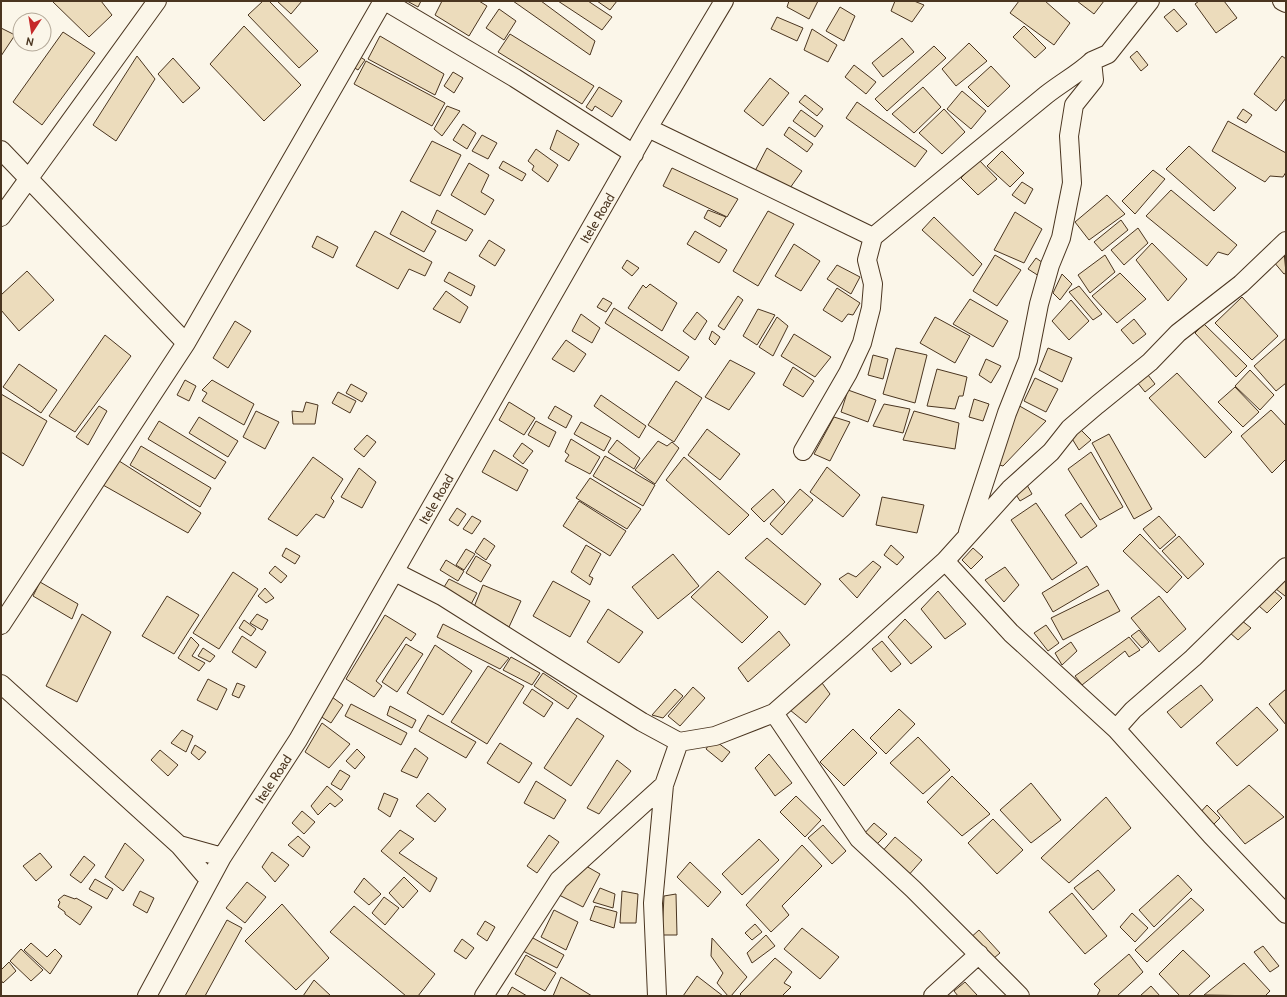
<svg xmlns="http://www.w3.org/2000/svg" width="1287" height="997" viewBox="0 0 1287 997" font-family="Cabin,sans-serif">
<rect width="100%" height="100%" fill="#fbf6e9"/>
<path fill="#ecdcbc" stroke="#4a3520" d="M52,1h49l11,14 -23,22z
M263,1h6l49,50 -19,17 -51,-53z
M277,1h25l-11,13z
M407,1h14l-3,6z
M442,1h37l8,5 -18,30 -34,-21z
M513,1h28l54,40 -5,14z
M558,1h30l24,16 -10,13z
M597,1h20l-7,9z
M789,1h29l-9,18 -22,-12z
M895,1h19l10,4 -12,17 -21,-11z
M1019,1h26l25,22 -16,22 -44,-32z
M1077,1h27l-10,13z
M1199,1h25l13,17 -21,15 -21,-29z
M840,7l15,9 -11,25 -18,-10z
M499,9l17,12 -12,19 -18,-12z
M1174,9l13,15 -10,8 -13,-15z
M777,17l26,11 -6,13 -26,-12z
M244,26l57,59 -37,36 -54,-57z
M1024,26l22,22 -11,10 -22,-21z
M1,28l14,7 -14,21z
M812,29l25,16 -9,17 -24,-12z
M63,32l32,21 -53,72 -29,-23z
M510,34l84,52 -12,18 -84,-52z
M380,36l64,38 -9,21 -67,-36z
M902,38l12,14 -31,25 -11,-14z
M969,43l18,18 -31,25 -14,-17z
M934,46l12,12 -59,53 -12,-12z
M1137,51l11,14 -7,6 -11,-14z
M354,53l11,7 -7,10 -10,-6z
M137,56l18,23 -39,62 -23,-16z
M1282,56l4,3v39l-10,13 -22,-17z
M173,58l27,30 -17,15 -25,-29z
M366,61l79,42 -13,23 -78,-42z
M854,65l22,17 -10,12 -21,-17z
M991,66l19,20 -22,21 -20,-20z
M453,72l10,6 -9,15 -10,-7z
M770,78l19,15 -26,33 -19,-15z
M599,87l23,14 -10,16 -17,-11 -3,5 -6,-4z
M923,87l18,20 -27,26 -22,-19z
M962,91l24,20 -15,18 -24,-20z
M805,95l18,14 -6,7 -18,-14z
M857,102l70,49 -12,16 -69,-49z
M447,106l13,5 -18,25 -8,-7z
M944,109l21,23 -23,22 -23,-21z
M1243,109l9,6 -6,8 -9,-5z
M801,110l22,16 -8,11 -22,-16z
M1228,121l58,32v19l-3,5 -13,-1 -5,6 -53,-31z
M463,124l13,9 -9,16 -14,-9z
M789,127l24,17 -6,8 -23,-17z
M557,130l22,14 -10,17 -19,-12z
M482,135l15,8 -9,16 -16,-8z
M432,141l29,14 -21,41 -30,-15z
M1189,146l47,42 -22,23 -48,-42z
M767,148l35,23 -12,17 -35,-17z
M536,149l22,16 -10,17 -16,-12 2,-4 -6,-5z
M1002,151l22,22 -14,14 -23,-21z
M979,160l18,19 -19,16 -17,-17z
M503,161l23,13 -4,7 -23,-13z
M469,163l20,12 -8,17 13,8 -9,15 -34,-20z
M672,168l66,31 -11,18 -64,-31z
M1153,170l12,9 -30,35 -13,-13z
M1022,182l11,7 -8,15 -13,-9z
M1171,190l66,55 -9,10 -10,-3 -11,14 -61,-50z
M1107,195l18,19 -36,26 -14,-18z
M437,210l36,20 -7,11 -35,-18z
M708,210l18,7 -6,10 -16,-9z
M402,211l34,20 -12,21 -34,-18z
M768,211l26,13 -36,62 -25,-15z
M1015,212l27,17 -18,34 -30,-13z
M934,217l48,47 -9,12 -51,-46z
M1121,220l7,10 -26,21 -8,-9z
M1138,228l10,15 -24,22 -13,-15z
M375,231l57,31 -7,14 -16,-7 -11,20 -42,-23z
M695,231l32,19 -8,13 -32,-19z
M317,236l21,11 -5,11 -21,-11z
M489,240l16,10 -10,16 -16,-10z
M1152,243l35,36 -19,22 -32,-41z
M794,244l26,17 -19,30 -26,-15z
M1284,251l2,22 -2,1 -11,-13z
M995,255l26,15 -24,36 -24,-15z
M1105,255l10,17 -25,21 -12,-18z
M1036,258l10,7 -7,11 -11,-7z
M627,260l12,8 -7,8 -10,-8z
M837,265l23,12 -9,17 -24,-15z
M27,271l27,29 -35,31 -18,-21v-15z
M449,272l26,14 -4,10 -27,-15z
M1120,273l26,26 -29,24 -25,-27z
M1062,274l10,10 -12,16 -7,-7z
M650,284l27,19 -15,28 -34,-23 15,-23 3,3z
M1079,286l23,28 -9,6 -24,-28z
M837,288l23,15 -7,12 -5,-1 -6,8 -19,-12z
M446,291l22,16 -8,16 -27,-14z
M738,296l5,4 -19,30 -6,-4z
M1242,297l36,39 -26,24 -37,-37z
M603,298l9,5 -6,9 -9,-5z
M970,299l38,22 -15,26 -40,-23z
M1071,300l18,21 -20,19 -17,-19z
M614,308l75,49 -10,14 -74,-48z
M758,309l17,6 -18,30 -14,-9z
M697,312l10,9 -12,19 -12,-9z
M581,314l19,14 -8,15 -20,-12z
M777,317l11,9 -15,30 -14,-9z
M935,317l35,19 -15,27 -35,-20z
M1134,319l12,15 -13,10 -12,-14z
M235,321l16,10 -23,37 -15,-10z
M1204,324l43,42 -11,11 -41,-44z
M712,331l8,6 -5,8 -6,-6z
M794,334l37,23 -16,20 -34,-21z
M105,335l26,21 -56,76 -26,-16z
M1286,338v45l-10,8 -22,-25z
M566,340l20,14 -12,18 -22,-13z
M896,348l31,7 -12,48 -32,-9z
M1048,348l24,10 -10,24 -23,-12z
M873,355l15,4 -5,20 -15,-4z
M986,359l15,7 -10,17 -12,-8z
M730,360l25,13 -26,37 -24,-13z
M19,364l38,26 -16,23 -38,-26z
M793,367l21,14 -11,16 -20,-12z
M937,369l30,8 -4,19h-4l-4,13 -28,-3z
M1250,370l24,25 -14,15 -25,-24z
M1177,373l55,59 -27,26 -56,-60z
M1148,375l7,9 -10,8 -8,-10z
M1035,378l23,11 -12,23 -22,-11z
M185,380l11,6 -7,15 -12,-6z
M212,380l42,24 -10,21 -42,-24 5,-8 -5,-3z
M676,381l26,17 -28,44 -26,-17z
M351,384l16,9 -5,9 -16,-9z
M1235,387l24,25 -16,15 -25,-25z
M848,390l28,10 -8,22 -27,-10z
M338,392l18,9 -6,12 -18,-10z
M1,394l46,27 -24,45 -22,-14z
M601,395l45,31 -7,12 -45,-32z
M974,399l15,5 -6,17 -14,-4z
M306,402l12,3 -3,19h-22l-1,-13 11,1z
M509,402l26,16 -11,17 -25,-15z
M884,404l26,5 -7,24 -30,-7z
M1016,404l30,17 -43,45 -10,-3z
M99,406l8,5 -19,34 -12,-8z
M555,406l17,10 -6,12 -18,-10z
M1271,410l15,16v33l-14,14 -31,-37z
M256,411l23,11 -14,27 -22,-12z
M914,411l45,12 -4,26 -52,-9z
M199,417l39,24 -10,16 -39,-24z
M834,417l16,5 -20,39 -16,-7z
M159,421l67,41 -11,17 -67,-40z
M536,421l20,11 -7,15 -21,-12z
M581,422l30,16 -7,13 -30,-17z
M707,429l33,25 -20,26 -32,-25z
M1081,430l10,10 -12,10 -8,-13z
M1109,434l43,75 -18,10 -42,-76z
M367,435l9,7 -12,15 -10,-8z
M571,439l29,18 -10,17 -25,-13 4,-6 -4,-3z
M617,440l23,18 -6,11 -26,-17z
M658,441l9,5 5,-4 7,6 -24,36 -20,-14z
M522,443l11,8 -10,13 -10,-8z
M141,446l70,42 -11,19 -70,-42z
M494,450l34,20 -11,21 -35,-19z
M1091,452l32,55 -23,13 -32,-51z
M605,456l50,29 -12,21 -50,-30z
M313,457l30,22 -12,19 3,3 -10,17 -8,-4 -19,22 -29,-17z
M684,457l65,58 -20,20 -63,-55z
M116,459l85,54 -13,20 -85,-48z
M827,467l33,28 -17,22 -33,-25z
M359,468l17,14 -14,26 -21,-11z
M590,478l51,31 -14,20 -51,-31z
M1027,485l5,9 -12,7 -5,-8z
M773,489l12,13 -21,20 -13,-13z
M800,489l13,11 -31,35 -12,-11z
M882,497l42,8 -7,28 -41,-8z
M579,501l47,30 -16,25 -47,-30z
M1036,503l41,60 -25,17 -41,-60z
M1081,503l16,23 -16,12 -16,-23z
M457,508l9,6 -8,12 -9,-6z
M472,516l9,5 -9,13 -9,-5z
M1159,516l17,19 -16,14 -17,-20z
M1140,534l42,43 -15,16 -44,-42z
M1179,536l25,28 -16,15 -26,-28z
M484,538l11,8 -9,14 -11,-8z
M767,538l54,46 -16,21 -60,-47z
M586,545l15,9 -12,22 4,2 -3,7 -19,-13z
M891,545l13,12 -7,8 -13,-10z
M286,548l14,8 -5,8 -13,-8z
M973,548l10,9 -12,12 -9,-9z
M466,549l9,5 -11,16 -8,-5z
M673,554l26,32 -41,33 -26,-32z
M476,556l15,9 -10,17 -15,-9z
M446,560l18,11 -6,10 -18,-11z
M873,561l8,6 -24,31 -18,-19 9,-6 8,4z
M275,566l12,10 -6,7 -12,-10z
M1087,566l12,19 -46,27 -11,-19z
M1005,567l14,18 -15,17 -19,-22z
M718,571l50,46 -26,26 -51,-46z
M233,572l25,17 -39,60 -26,-16z
M449,579l28,14 -8,15 -28,-16z
M1286,580v16h-1l-9,-7z
M553,581l37,20 -20,36 -37,-21z
M40,582l38,22 -6,15 -39,-23z
M483,585l38,16 -12,26 -35,-20z
M265,588l9,10 -8,5 -8,-7z
M1108,590l12,21 -57,29 -12,-22z
M938,591l28,33 -21,15 -24,-30z
M1274,591l8,7 -15,15 -8,-7z
M167,596l32,19 -25,39 -32,-18z
M1159,596l27,33 -27,23 -28,-34z
M608,609l35,23 -24,31 -32,-21z
M82,614l29,18 -34,70 -31,-16z
M257,614l11,6 -6,10 -12,-7z
M385,615l31,19 -5,7 -5,-4 -30,44 6,5 -8,11 -28,-18z
M905,619l27,28 -21,17 -23,-27z
M244,620l12,9 -5,7 -12,-8z
M1241,620l10,8 -13,12 -9,-8z
M443,624l66,34 -9,11 -63,-32z
M1046,625l13,18 -11,8 -14,-18z
M1139,630l10,12 -7,6 -11,-12z
M779,631l11,14 -42,37 -10,-14z
M242,636l24,16 -10,16 -24,-16z
M191,637l8,8 -7,11 13,7 -6,8 -21,-13z
M1129,637l11,13 -11,7 -4,-6 -43,34 -7,-9z
M882,641l19,23 -10,8 -19,-23z
M1071,642l6,9 -15,14 -7,-12z
M406,644l17,10 -26,38 -15,-10z
M435,645l37,26 -29,44 -36,-22z
M203,648l12,8 -5,6 -12,-6z
M511,657l29,16 -8,12 -29,-15z
M488,666l36,20 -37,58 -36,-22z
M543,673l34,23 -9,13 -34,-23z
M817,676l13,18 -24,29 -16,-13z
M208,679l19,10 -10,21 -20,-10z
M237,683l8,3 -6,12 -7,-3z
M1201,685l12,15 -32,28 -14,-16z
M693,687l12,11 -25,28 -12,-10z
M532,689l21,14 -9,14 -21,-14z
M675,689l8,7 -20,22 -11,-3z
M1286,689v36l-17,-21z
M332,697l11,8 -12,18 -11,-7z
M351,704l56,29 -6,12 -56,-29z
M390,706l26,14 -4,8 -25,-13z
M1257,707l21,23 -41,36 -21,-23z
M899,709l16,15 -29,30 -16,-16z
M428,715l48,27 -10,16 -47,-27z
M577,718l27,18 -33,50 -27,-18z
M322,723l28,21 -21,24 -24,-16z
M853,729l24,24 -33,33 -24,-24z
M182,730l11,6 -7,16 -15,-9z
M918,737l32,33 -27,24 -33,-31z
M713,739l17,13 -8,10 -16,-13z
M500,743l32,20 -13,20 -32,-20z
M195,745l11,7 -7,8 -8,-7z
M415,748l13,10 -11,20 -16,-7z
M357,749l8,8 -10,12 -9,-8z
M160,750l18,15 -10,11 -17,-16z
M769,754l23,29 -17,13 -20,-28z
M617,760l14,11 -32,43 -12,-6z
M340,770l10,6 -9,14 -10,-6z
M952,776l38,38 -28,22 -35,-34z
M536,781l30,19 -12,19 -30,-16z
M1031,783l30,37 -30,23 -31,-33z
M1249,785l35,32 -39,27 -28,-33z
M327,786l16,14 -8,7 -5,-4 -12,12 -7,-9z
M384,793l14,6 -8,18 -12,-8z
M428,793l18,16 -11,13 -19,-16z
M796,796l25,24 -16,17 -25,-25z
M1106,797l25,31 -62,55 -28,-25z
M1207,805l13,13 -8,8 -13,-12z
M302,811l13,11 -11,12 -12,-11z
M993,819l30,31 -26,24 -29,-31z
M874,823l13,11 -12,12 -12,-11z
M823,825l23,26 -14,13 -24,-26z
M400,830l14,9 -15,14 38,25 -7,14 -49,-41z
M549,835l10,7 -22,31 -10,-7z
M298,836l12,11 -7,10 -15,-12z
M895,837l27,23 -15,17 -27,-23z
M759,839l20,21 -37,35 -20,-21z
M125,843l19,17 -21,31 -18,-14z
M802,845l20,21 -40,40 7,9 -18,17 -25,-27z
M272,852l17,13 -14,17 -13,-15z
M40,853l12,14 -16,14 -13,-15z
M84,856l11,9 -14,18 -11,-8z
M690,862l31,30 -13,15 -31,-30z
M586,866l14,8 -17,33 -26,-13z
M1098,870l17,20 -22,20 -19,-22z
M1178,875l14,15 -38,37 -15,-17z
M404,877l14,14 -15,17 -14,-15z
M364,878l17,16 -12,11 -15,-13z
M95,879l18,10 -6,10 -18,-10z
M247,882l19,15 -21,26 -19,-15z
M600,888l15,6 -2,14 -20,-6z
M140,891l14,7 -7,15 -14,-8z
M622,891l16,3 -2,29h-16z
M1072,893l35,43 -22,18 -36,-42z
M676,894l1,41h-15l2,-39z
M64,895l11,4 1,-1 16,9 -12,18 -15,-11v-2l-7,-5 2,-5 -2,-2z
M384,897l15,11 -14,17 -13,-12z
M1191,898l13,12 -57,52 -12,-12z
M282,904l47,54 -33,32 -51,-49z
M354,906l81,68 -17,22h-12l-76,-64z
M595,906l22,6 -3,16 -24,-8z
M554,910l24,12 -12,28 -25,-13z
M1132,913l16,15 -13,14 -15,-15z
M227,920l15,8 -37,68h-20z
M485,921l10,6 -8,14 -10,-7z
M755,924l7,8 -10,8 -7,-7z
M802,928l37,29 -19,22 -36,-30z
M979,930l21,23 -12,10 -20,-23z
M766,935l9,11 -23,17 -5,-10z
M533,938l31,17 -7,13 -38,-19z
M712,938l35,39 -16,19h-3l-11,-13 6,-10 -12,-17z
M462,939l12,9 -8,11 -12,-8z
M31,943l16,14 8,-8 7,7 -12,18 -26,-24z
M1263,946l16,20 -9,6 -16,-20z
M21,949l22,21 -12,11 -21,-20z
M1183,950l27,26 -22,20h-8l-21,-22z
M1129,954l14,18 -26,24h-20l3,-6 -6,-6z
M526,955l30,18 -11,18 -30,-17z
M775,958l17,14 -8,11 7,4 -9,9h-40l-2,-2z
M9,962l7,9 -13,12 -2,-3v-10z
M1244,963l26,28 -5,5 -61,-1z
M697,976l26,20h-40z
M561,977l31,19h-39z
M314,980l17,16h-28z
M965,982l12,13 -2,1h-17l-4,-5z
M1151,986l9,10h-20z
M512,987l15,9h-20z"/>
<g fill="none" stroke-linecap="round" stroke-linejoin="round">
<g stroke="#4a3520" stroke-width="20">
<path id="minor" d="M385,1l130,77 119,76
M1282,1l4,2
M648,128l225,109
M1,150l185,193
M1,217l156,-216
M803,451l45,-78 14,-30 9,-35 2,-24 -6,-24 6,-23 173,-142c15,-12 32,-21 46,-34
M968,532l39,-119 21,-53 11,-56 11,-39 11,-27 11,-55 -3,-47 5,-31 20,-25 -2,-19 16,-7 42,-53
M945,561l66,72 105,96 17,-19 60,-52 93,-91
M395,572l47,24 200,126 37,20 36,-6 59,-23 81,-71 90,-81 65,-72 41,-37 19,-24 27,-23 53,-43 28,-29 63,-49 45,-43
M1,625l185,-282 197,-342
M1,684l178,161 43,12
M774,713l85,126 54,50 107,107
M1116,729l95,106 75,79
M179,845l30,35
M147,996l75,-139 76,-117 350,-612 76,-127
M484,996l75,-116 105,-95
M657,996l-4,-93 11,-118 15,-43
M933,996l46,-42"/>
</g>
<use href="#minor" stroke="#fbf6e9" stroke-width="18"/>
</g>
<g text-anchor="middle" stroke-width="3" stroke-linejoin="round" paint-order="stroke">
<g font-size="13" fill="#4a3520" stroke="#fbf6e9">
<text transform="translate(597 218) rotate(-60)" y="5">Itele Road</text>
<text transform="translate(436 499) rotate(-60)" y="5">Itele Road</text>
<text transform="translate(273 779) rotate(-57)" y="5">Itele Road</text>
</g>
</g>
<rect width="1287" height="997" fill="none" stroke="#4a3520" stroke-width="4"/>
<g transform="translate(32 32) rotate(192)"><circle r="19" fill="#fbf6e9" stroke="#b4a999"/>
<path d="M0-3L7 15L0 10L-7 15Z" fill="#c62828"/>
<text y="-6" font-size="11" font-weight="bold" text-anchor="middle" fill="#4a3520">N</text>
</g>
</svg>
